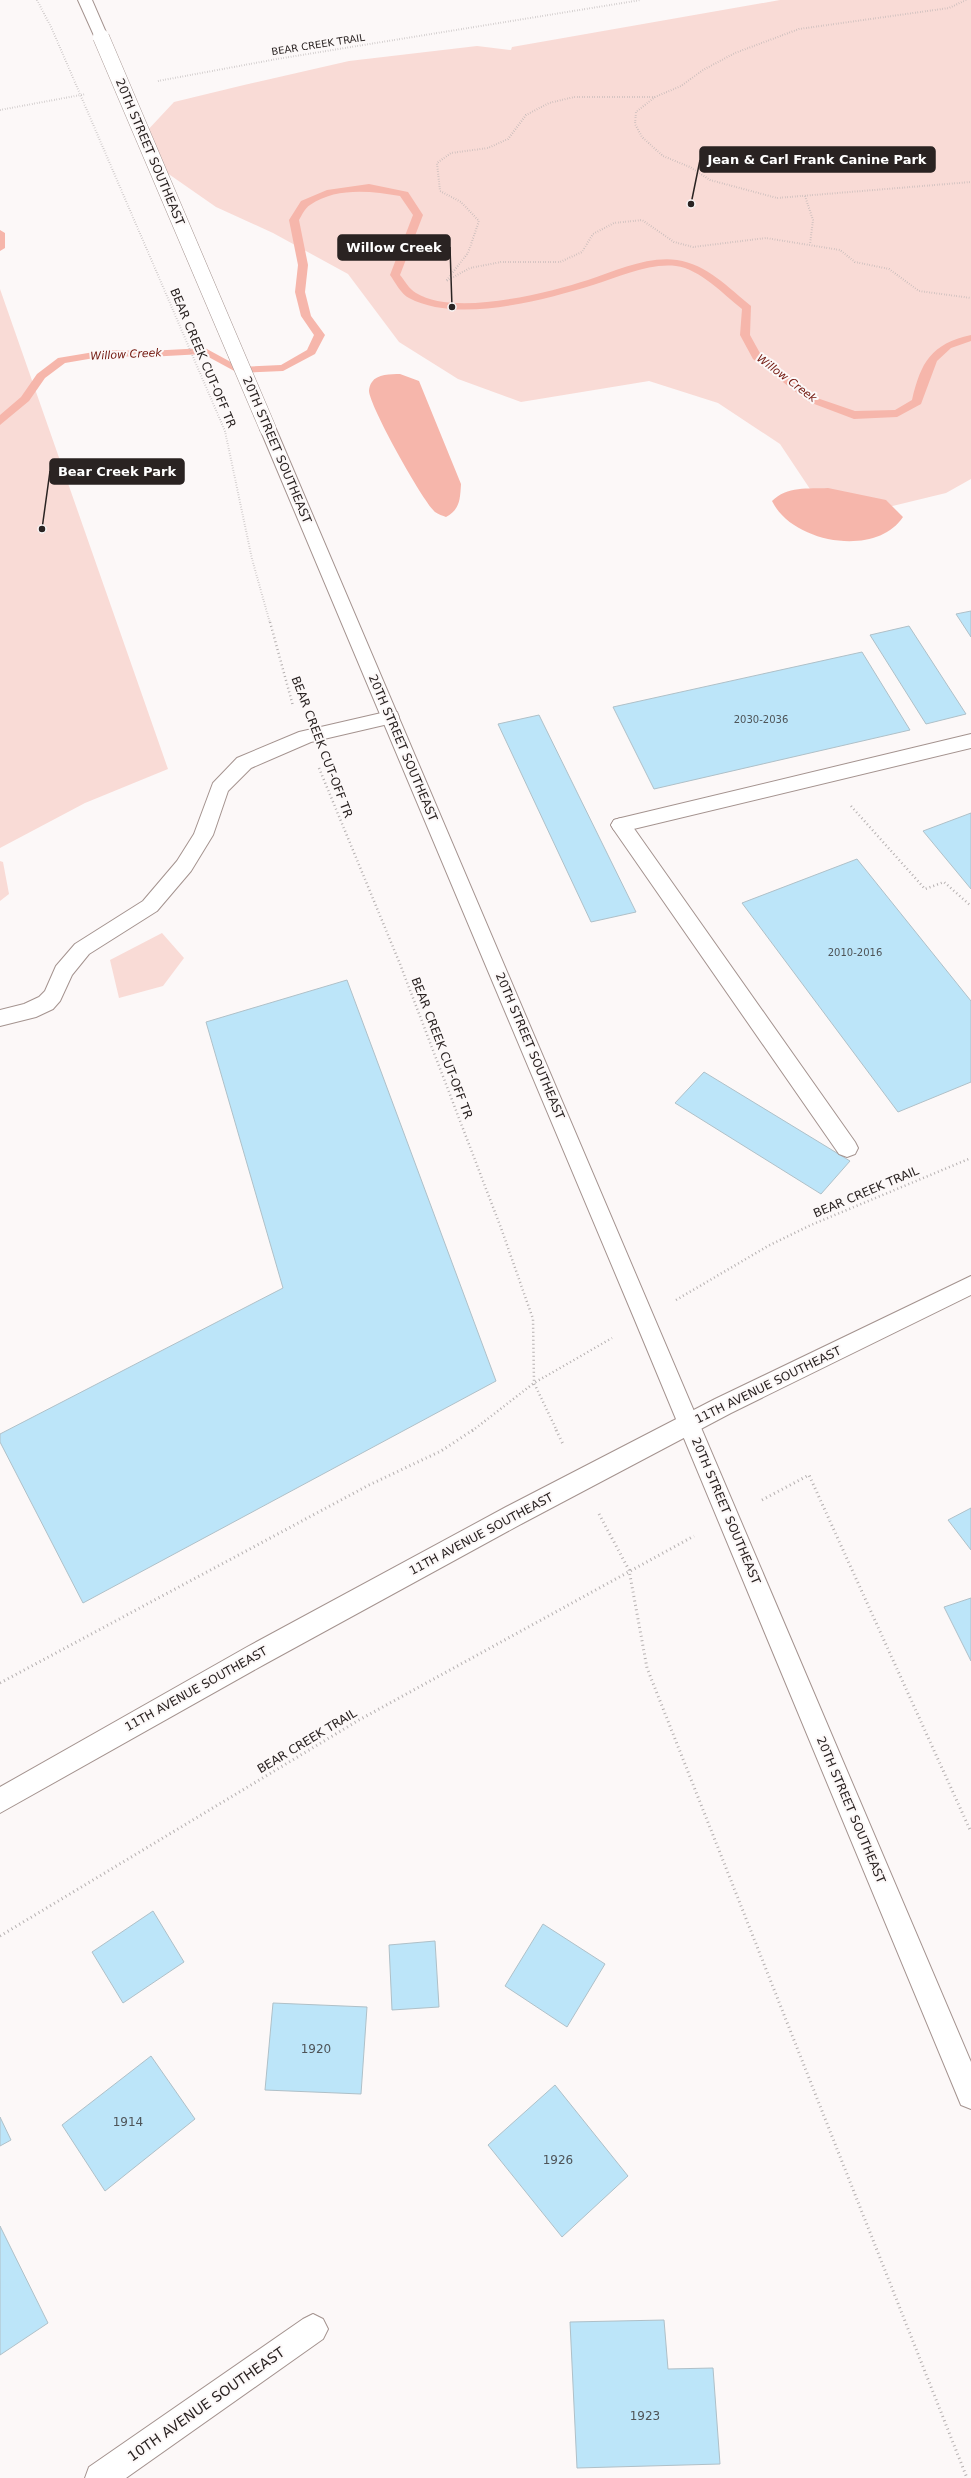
<svg xmlns="http://www.w3.org/2000/svg" width="971" height="2478" viewBox="0 0 971 2478" font-family="'DejaVu Sans',sans-serif">
<rect width="100%" height="100%" fill="#fcf8f8"/>
<path fill="#f9dbd6" d="M780,0h191v479l-25,14 -74,18 -56,-13 -36,-54 -62,-41 -69,-22 -128,21 -63,-23 -59,-37 -51,-68 -75,-41 -57,-26 -56,-39 -15,-35 29,-31 70,-17 105,-24 128,-15 34,4 1,-3z
M0,289l168,480 -83,34 -85,45z
M0,861l3,1 6,32 -9,7z
M162,933l22,25 -21,28 -44,12 -9,-38z"/>
<path fill="#f6b6ab" d="M400,374l19,7 42,103c-1,16 -1,25 -15,33 -3,-1 -8,-3 -11,-5 -13,-12 -65,-105 -66,-121 0,-2 1,-7 3,-9 5,-8 19,-8 28,-8z
M828,488l58,12 17,17c-27,41 -111,26 -131,-16 15,-15 36,-12 56,-13z"/>
<g fill="none" stroke-linecap="round" stroke-linejoin="round">
<path fill="#f6b6ab" fill-rule="evenodd" d="M369,184l39,8 15,23 -23,60c5,6 9,14 16,18 39,24 131,0 172,-13 28,-9 59,-24 89,-20 29,4 52,28 74,46l-1,29 11,20 56,43 38,13 40,-1 17,-10c9,-38 19,-56 59,-65v6l-20,7 -14,13 -16,43 -24,13 -43,2 -45,-17 -56,-43 -13,-24 2,-26c-19,-15 -42,-40 -66,-43 -28,-3 -56,11 -83,19 -49,15 -135,39 -184,13 -8,-4 -14,-16 -19,-23l23,-60 -13,-19c-29,-5 -64,-9 -90,9 -5,3 -8,10 -11,15l9,45 -3,27 6,24 14,19 -10,19 -32,17 -45,2 -35,-19 -55,3 -42,-1 -41,7 -20,15 -16,23 -29,24v-10l21,-18 16,-23 21,-16 48,-8 42,1 57,-3 35,19 41,-2 26,-15 7,-15 -13,-19 -6,-24 3,-27 -9,-45 12,-19 26,-11z
M0,230l5,3v15l-5,3z"/>
</g>
<path fill="#bce5f9" stroke="#afc0c8" d="M971,611v26l-15,-23z
M909,626l57,88 -40,10 -56,-89z
M862,652l48,78 -256,59 -41,-82z
M539,715l97,197 -45,10 -93,-198z
M971,813v76l-48,-58z
M857,859l114,142v81l-73,30 -156,-209z
M347,980l149,401 -413,222 -83,-161v-8l283,-146 -77,-266z
M704,1072l146,89 -29,33 -146,-91z
M971,1508v42l-23,-30z
M971,1598v63l-27,-54z
M153,1911l31,51 -61,41 -31,-51z
M543,1924l62,40 -38,63 -62,-41z
M435,1941l4,66 -47,3 -3,-65z
M273,2003l94,4 -6,87 -96,-4z
M151,2056l44,63 -90,72 -43,-66z
M555,2085l73,91 -66,61 -74,-92z
M0,2117l11,23 -11,6z
M0,2226l48,97 -48,32z
M664,2320l4,49 45,-1 7,96 -143,4 -7,-146z"/>
<g fill="none" stroke-linecap="round" stroke-linejoin="round">
<g stroke="#a4938f" stroke-width="2">
<path id="service" d="M390,711l7,1 2,5 -2,5 -86,20 -60,26 -23,23 -15,44 -22,36 -34,40 -68,43 -17,21 -12,26 -7,8 -17,8 -36,9v-16l24,-6 15,-7 6,-6 11,-25 19,-22 68,-43 34,-40 17,-27 19,-51 24,-25 62,-26z
M621,818l7,2 227,322 3,6 -3,6 -8,3 -8,-3 -225,-324 -3,-5 3,-5z"/>
</g>
<g stroke="#a4938f" stroke-width="2">
<path id="minor" d="M971,734v14l-350,84 -7,-2 -3,-5 3,-5 7,-2z
M313,2314l10,5 5,10 -5,10 -197,139h-41l4,-11 214,-148z"/>
</g>
<g stroke="#a4938f" stroke-width="2">
<path id="tertiary" d="M78,0h14l16,37 -2,3h-10z
M268,424l6,1 2,4 695,1633v47l-10,-4 -327,-787 -374,-889 2,-4z"/>
</g>
<g stroke="#a4938f" stroke-width="2">
<path id="secondary" d="M971,1276v19l-240,118 -208,110 -258,141 -265,149v-26l247,-140 259,-140 209,-108z"/>
</g>
<path stroke="#b5b0b0" stroke-width="2" stroke-dasharray="0.5 2" stroke-linecap="butt" d="M37,0l15,29
M966,0l-17,8 -150,21 -64,24 -32,17 -22,16 -26,11 -19,15 -1,12 7,13 21,19 27,11 20,13 67,18 194,-16
M158,81l119,-22 364,-59
M655,97h-81l-25,6 -23,12 -18,24 -20,9 -37,5 -14,10 3,28 21,11 18,19 -11,32 -22,28 24,-13 31,-6h59l22,-10 11,-18 21,-11 28,-3 32,22 19,5 73,-9 74,12 15,12 34,7 30,22 52,7
M0,110l86,-16
M805,196l8,24 -3,24
M225,431l27,128 18,64"/>
<path stroke="#b5b0b0" stroke-width="2.5" stroke-dasharray="1 3" stroke-linecap="butt" d="M270,622l23,84
M319,768l81,196 101,264 32,91 1,64 23,48
M851,806l74,83 19,-7 27,24
M676,1300l92,-54 43,-21 160,-67
M472,1431l62,-48 78,-45"/>
<path stroke="#b5b0b0" stroke-width="3" stroke-dasharray="1 3.5" stroke-linecap="butt" d="M556,1430l8,16
M762,1500l47,-25 162,357
M599,1514l30,56 18,98 320,810
M0,1683l369,-198 72,-34 32,-21
M0,1936l359,-216 335,-184"/>
<use href="#service" fill="#fff" fill-rule="evenodd"/>
<use href="#minor" fill="#fff" fill-rule="evenodd"/>
<use href="#tertiary" fill="#fff" fill-rule="evenodd"/>
<use href="#secondary" fill="#fff" fill-rule="evenodd"/>
<g stroke="#a4938f" stroke-width="17" stroke-linecap="butt">
<path id="tertiary-bridge" d="M101,37l167,392"/>
</g>
<path stroke="#b5b0b0" stroke-width="2" stroke-dasharray="0.5 2" stroke-linecap="butt" d="M52,29l173,402"/>
<use href="#tertiary-bridge" stroke="#fff" stroke-width="16"/>
</g>
<g text-anchor="middle" stroke-width="4" stroke-linejoin="round" paint-order="stroke">
<g font-size="10" fill="#2a2322" stroke="#fcf8f8">
<text transform="translate(318 44) rotate(-9)" y="4">BEAR CREEK TRAIL</text>
</g>
<g font-size="10" fill="#4e5458">
<text x="761" y="723">2030-2036</text>
<text x="855" y="956">2010-2016</text>
</g>
<g font-size="11" font-style="italic" fill="#70150c" stroke="#fcf8f8">
<text transform="translate(126 354) rotate(-3)" y="4">Willow Creek</text>
<text transform="translate(787 378) rotate(37)" y="4">Willow Creek</text>
</g>
<g font-size="12" fill="#2a2322" stroke="#fcf8f8">
<text transform="translate(150 152) rotate(67)" y="4">20TH STREET SOUTHEAST</text>
<text transform="translate(203 358) rotate(67)" y="4">BEAR CREEK CUT-OFF TR</text>
<text transform="translate(277 450) rotate(67)" y="4">20TH STREET SOUTHEAST</text>
<text transform="translate(322 747) rotate(69)" y="4">BEAR CREEK CUT-OFF TR</text>
<text transform="translate(403 748) rotate(67)" y="4">20TH STREET SOUTHEAST</text>
<text transform="translate(530 1046) rotate(67)" y="4">20TH STREET SOUTHEAST</text>
<text transform="translate(442 1048) rotate(69)" y="4">BEAR CREEK CUT-OFF TR</text>
<text transform="translate(866 1192) rotate(-23)" y="4">BEAR CREEK TRAIL</text>
<text transform="translate(768 1385) rotate(-26)" y="4">11TH AVENUE SOUTHEAST</text>
<text transform="translate(726 1511) rotate(67)" y="4">20TH STREET SOUTHEAST</text>
<text transform="translate(481 1534) rotate(-28)" y="4">11TH AVENUE SOUTHEAST</text>
<text transform="translate(196 1689) rotate(-29)" y="4">11TH AVENUE SOUTHEAST</text>
<text transform="translate(307 1741) rotate(-31)" y="4">BEAR CREEK TRAIL</text>
<text transform="translate(851 1810) rotate(67)" y="4">20TH STREET SOUTHEAST</text>
</g>
<g font-size="12" fill="#4e5458">
<text x="316" y="2053">1920</text>
<text x="128" y="2126">1914</text>
<text x="558" y="2164">1926</text>
<text x="645" y="2420">1923</text>
</g>
<g font-size="14" fill="#2a2322" stroke="#fcf8f8">
<text transform="translate(206 2404) rotate(-35)" y="5">10TH AVENUE SOUTHEAST</text>
</g>
</g>
<path fill="none" stroke="#2a2322" stroke-width="1.5" d="M691 204L700 160M452 307L450 247M42 529L50 471"/>
<g fill="#2a2322" stroke="#fcf8f8" stroke-width="1.5">
<circle cx="691" cy="204" r="4"/>
<circle cx="452" cy="307" r="4"/>
<circle cx="42" cy="529" r="4"/>
</g>
<g fill="#2a2322" stroke="#2a2322" stroke-width="1.5">
<rect x="700" y="147" width="235" height="25" rx="4"/>
<rect x="338" y="235" width="112" height="25" rx="4"/>
<rect x="50" y="459" width="134" height="25" rx="4"/>
</g>
<g font-size="13" text-anchor="middle" font-weight="bold" fill="#fff">
<text x="817" y="164">Jean &amp; Carl Frank Canine Park</text>
<text x="394" y="252">Willow Creek</text>
<text x="117" y="476">Bear Creek Park</text>
</g>
</svg>
